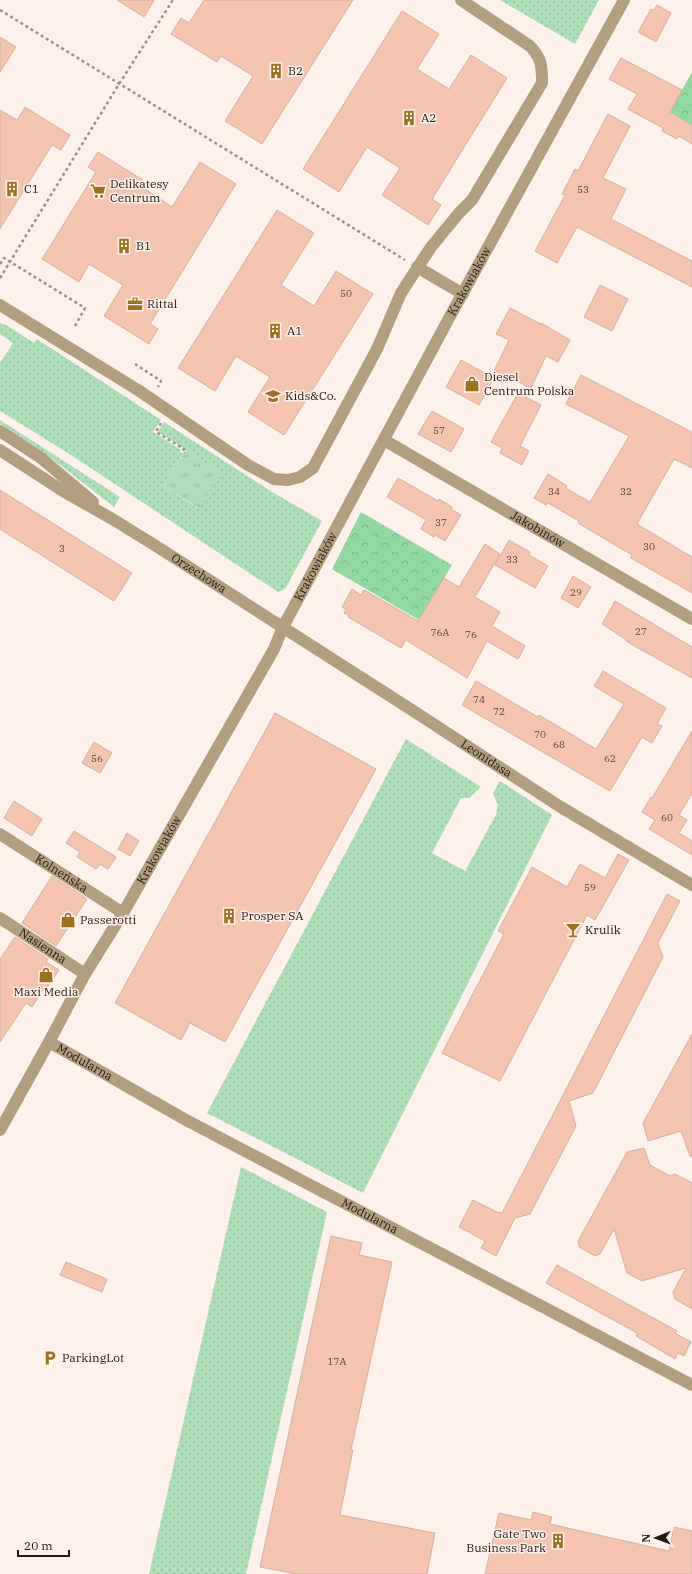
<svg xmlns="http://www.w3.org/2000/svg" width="692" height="1574" viewBox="0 0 692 1574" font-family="'IBM Plex Serif',serif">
<defs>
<pattern id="grass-dots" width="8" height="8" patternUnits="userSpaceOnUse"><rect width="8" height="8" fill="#addeb8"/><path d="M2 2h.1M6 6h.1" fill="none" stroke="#95be9d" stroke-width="1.8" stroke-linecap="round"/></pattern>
<pattern id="forest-crowns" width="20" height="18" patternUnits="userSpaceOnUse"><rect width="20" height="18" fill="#91d8a2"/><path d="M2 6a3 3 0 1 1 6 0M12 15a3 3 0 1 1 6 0" fill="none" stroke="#7db98a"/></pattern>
<pattern id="park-tufts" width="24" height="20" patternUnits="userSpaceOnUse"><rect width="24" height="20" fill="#addeb8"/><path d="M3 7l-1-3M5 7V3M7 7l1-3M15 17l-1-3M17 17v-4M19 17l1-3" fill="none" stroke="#95be9d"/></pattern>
</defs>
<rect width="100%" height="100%" fill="#fef1e9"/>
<path fill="url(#grass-dots)" d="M500,0h99l-24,44z
M0,323l8,3 26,17 3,-4 124,81 -8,12 28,18 -1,2 3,2 -20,32 35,22 23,-35 -35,-23 -2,1 1,-2 -27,-17 6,-10 105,68 53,31 -37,68 -7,3 -207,-137 -71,-44v-48l13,-20 -13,-9z
M0,420l120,77 -6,10 -59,-46 -55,-37z
M406,739l75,48 -12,11h-8l-29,55 33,18 31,-56 2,-10 -5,-12 7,-12 52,34 -189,378 -156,-80z
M241,1167l86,45 -81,362h-97z"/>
<path fill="url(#forest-crowns)" d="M692,72v53l-22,-13z
M361,512l91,53 -33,55 -87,-51z"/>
<path fill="url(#park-tufts)" d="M186,450l35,23 -22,35 -36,-22z"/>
<path fill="#f5c4b1" stroke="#d3b1a3" d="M117,0h37l-10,17z
M204,0h149l-91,144 -37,-23 28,-45 -32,-20 -4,6 -46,-28 10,-16 8,5z
M657,5l14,8 -15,29 -18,-10 13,-23 3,1z
M402,11l37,23 -22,35 32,20 22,-34 36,23 -75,121 9,6 -13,20 -46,-30 18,-27 -33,-21 -28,45 -36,-23z
M0,37l16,10 -16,25z
M621,58l61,32 -12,22 22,13v19l-13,-8 -2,3 -15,-8 1,-3 -35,-19 9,-15 -28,-15z
M25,107l45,28 -9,15 -9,-5 -52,84v-119l17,10z
M608,114l22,12 -27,52 23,11 -15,30 81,42v26l-115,-60 -20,36 -22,-12 30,-56 -3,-1 13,-25 3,2z
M98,152l45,28 -4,5 33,22 28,-45 36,22 -86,140 8,5 -9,15 -45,-28 19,-31 -34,-21 -10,18 -37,-23 54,-87 -8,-5z
M277,210l37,23 -33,52 33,21 22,-35 37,23 -89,141 -36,-23 22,-35 -34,-21 -21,35 -37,-23z
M600,285l28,14 -16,32 -28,-14z
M510,308l31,16v-1l29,17 -12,22 -12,-6 -15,32 -37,-17 15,-31 -13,-6z
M461,360l33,18 -15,27 -33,-18z
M581,375l111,57v36l-18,-9 -37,65 55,33v36l-61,-35 1,-3 -54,-32 1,-2 -31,-18 -2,2 -12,-7 14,-24 19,12 -1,2 24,14 39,-66 -63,-32z
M518,393l23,12 -21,41 9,5 -7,14 -22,-12 2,-5 -11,-6z
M432,411l32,18 -13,23 -33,-18z
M398,478l40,23 1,-2 13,8 -1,2 10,6 -16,26 -10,-6 -1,2 -13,-8 5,-9 -39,-23z
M0,490l132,83 -18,28 -114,-72z
M509,540l21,12 -1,3 19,11 -13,22 -40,-23z
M485,544l15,10 -25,43 25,15 -8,14 33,20 -7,13 -31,-18 -20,37 -61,-38 -5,8 -53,-31 1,-2 -5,-2 2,-3 -4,-3 10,-18 9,6 3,-5 54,31 26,-43 15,9z
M573,576l18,11 -13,21 -17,-10z
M615,601l77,46v31l-63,-35 -7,-6 -20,-13z
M603,671l63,37 -9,16 5,2 -10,17 -10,-6 -32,54 -148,-86 14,-24 62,36 1,-2 57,34 28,-45 -30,-18z
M275,713l101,56 -151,273 -35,-19 -9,17 -66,-37z
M692,731v63l-13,21 8,5 -8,13 13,8v14l-43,-26 6,-9 -13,-8 9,-15 1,1z
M94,742l18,11 -12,20 -18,-10z
M14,801l28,18 -10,17 -28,-18z
M74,831l42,26 -8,12 -8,-5 -4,5 -19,-12 3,-5 -14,-9z
M127,833l12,8 -9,15 -12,-7z
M618,854l11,6 -34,60 -8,-5 -87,166 -58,-28 62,-119 -6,-3 34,-64 35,20 13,-23 25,14z
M52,876l35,23 -31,47 -34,-23z
M667,894l13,7 -22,42 5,14 -70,136 -24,8 7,25 -46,88 -15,4 -19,38 -15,-8 4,-7 -26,-14 14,-27 26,13v-1l3,1z
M15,937l33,22 -2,3 13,8 -13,19 -2,-1 -12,19 -6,-4 -26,39v-83z
M692,1034v122h-2l-9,-25 -33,10 -5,-18z
M644,1148l6,17 20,11 5,-2 17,9v126l-17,-10 -2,-7 13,-24 -44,13 -15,-8 -13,-44 -14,25 -5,2 -16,-9 -1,-6 49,-89z
M331,1236l31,7 -3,12 33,7 -41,188h2l-13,65 95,18 -8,41h-131l-36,-7z
M66,1262l41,17 -5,13 -42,-17z
M557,1265l120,66 -2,2 16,9 -7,14 -6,-3 -3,6 -39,-23 1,-3 -91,-50z
M533,1512l19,5 -2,7 119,27 5,-24 18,4v43h-207l14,-61 32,7z"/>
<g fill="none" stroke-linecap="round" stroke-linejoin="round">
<path stroke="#9c9088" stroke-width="2.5" stroke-dasharray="3 3" stroke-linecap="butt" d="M0,10l405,250
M0,264l4,-6 81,50 -10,18
M0,278l119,-194 54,-84
M135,364l26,17 -3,6
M161,423l-5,9 28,17 -2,2 2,2"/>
<g stroke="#b29e81" stroke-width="12">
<path d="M417,267l46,27"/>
<path d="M0,305l138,85 110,75 26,14 14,1 12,-3 13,-9 64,-119 24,-56 30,-46 29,-35 12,-12 70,-117c0,-17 0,-24 -12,-37l-69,-46"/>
<path d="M0,431l41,27 52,44"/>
<path id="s1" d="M384,440l308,179"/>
<path id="s2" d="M0,450l63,41 51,29 42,26 259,166 144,94 133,79"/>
<path id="s3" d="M0,834l123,79"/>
<path id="s4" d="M0,918l85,56"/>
<path id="s5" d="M49,1042l137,78 506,265"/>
<path id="s6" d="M0,1130l49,-88 36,-68 38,-61 151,-264 9,-22 165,-307 176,-320"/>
</g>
</g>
<defs>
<g id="building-bare" transform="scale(1.2)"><path d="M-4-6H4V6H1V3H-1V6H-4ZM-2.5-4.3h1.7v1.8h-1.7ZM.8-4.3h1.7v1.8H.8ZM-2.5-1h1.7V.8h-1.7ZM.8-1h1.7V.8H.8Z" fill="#9e7022" stroke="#fef1e9" stroke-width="2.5" paint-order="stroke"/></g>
<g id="supermarket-bare" transform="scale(1.2)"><path d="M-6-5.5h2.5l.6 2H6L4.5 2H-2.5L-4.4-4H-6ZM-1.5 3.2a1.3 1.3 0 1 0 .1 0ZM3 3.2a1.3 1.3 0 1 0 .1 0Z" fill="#9e7022" stroke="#fef1e9" stroke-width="2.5" paint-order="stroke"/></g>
<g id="office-bare" transform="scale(1.2)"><path d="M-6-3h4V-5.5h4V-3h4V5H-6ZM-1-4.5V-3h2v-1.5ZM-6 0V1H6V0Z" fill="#9e7022" stroke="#fef1e9" stroke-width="2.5" paint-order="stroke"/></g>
<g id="shop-bare" transform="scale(1.2)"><path d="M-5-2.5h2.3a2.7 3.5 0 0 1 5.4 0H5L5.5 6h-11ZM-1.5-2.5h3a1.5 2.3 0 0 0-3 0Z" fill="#9e7022" stroke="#fef1e9" stroke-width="2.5" paint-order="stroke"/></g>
<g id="school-bare" transform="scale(1.2)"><path d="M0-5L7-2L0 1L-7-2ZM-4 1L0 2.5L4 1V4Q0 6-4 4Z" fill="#9e7022" stroke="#fef1e9" stroke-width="2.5" paint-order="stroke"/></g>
<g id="bar-bare" transform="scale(1.2)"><path d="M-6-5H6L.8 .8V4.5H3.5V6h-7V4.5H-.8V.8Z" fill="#9e7022" stroke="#fef1e9" stroke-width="2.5" paint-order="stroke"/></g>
<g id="parking-bare" transform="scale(1.2)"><path d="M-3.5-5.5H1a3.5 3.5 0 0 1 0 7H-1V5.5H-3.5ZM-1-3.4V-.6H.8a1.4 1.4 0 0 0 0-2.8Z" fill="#9e7022" stroke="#fef1e9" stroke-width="2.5" paint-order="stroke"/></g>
</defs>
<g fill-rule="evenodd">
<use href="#building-bare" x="276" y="71"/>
<use href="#building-bare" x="409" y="118"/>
<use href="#building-bare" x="12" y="189"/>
<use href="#supermarket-bare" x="98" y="191"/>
<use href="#building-bare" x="124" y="246"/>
<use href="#office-bare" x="135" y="304"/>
<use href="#building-bare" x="275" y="331"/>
<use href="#shop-bare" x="472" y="384"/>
<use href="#school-bare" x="273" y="396"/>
<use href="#building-bare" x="229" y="916"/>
<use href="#shop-bare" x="68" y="920"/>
<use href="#bar-bare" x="573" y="930"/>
<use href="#shop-bare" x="46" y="975"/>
<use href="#parking-bare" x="50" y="1358"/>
<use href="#building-bare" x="558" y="1541"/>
</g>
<g text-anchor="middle" stroke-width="3" stroke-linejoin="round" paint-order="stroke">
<g font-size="10" fill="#58443a">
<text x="583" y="193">53</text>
<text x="346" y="297">50</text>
<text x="439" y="434">57</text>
<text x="554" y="495">34</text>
<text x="626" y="495">32</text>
<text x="441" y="526">37</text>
<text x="649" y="550">30</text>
<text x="62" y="552">3</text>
<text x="512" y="563">33</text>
<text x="576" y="596">29</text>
<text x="641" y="635">27</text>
<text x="440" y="636">76A</text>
<text x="471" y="638">76</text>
<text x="479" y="703">74</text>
<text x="499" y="715">72</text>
<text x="540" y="738">70</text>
<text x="559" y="748">68</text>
<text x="97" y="762">56</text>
<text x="610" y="762">62</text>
<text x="667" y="821">60</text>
<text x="590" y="891">59</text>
<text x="337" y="1365">17A</text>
</g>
<g font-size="12" fill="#241912" stroke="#fef1e9" text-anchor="start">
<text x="288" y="75">B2</text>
<text x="421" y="122">A2</text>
<text x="110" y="188">Delikatesy<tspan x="110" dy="14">Centrum</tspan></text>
<text x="24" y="193">C1</text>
<text x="136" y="250">B1</text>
<text x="147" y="308">Rittal</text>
<text x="287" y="335">A1</text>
<text x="484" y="381">Diesel<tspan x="484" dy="14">Centrum Polska</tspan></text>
<text x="285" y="400">Kids&amp;Co.</text>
<text x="241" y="920">Prosper SA</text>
<text x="80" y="924">Passerotti</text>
<text x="585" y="934">Krulik</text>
<text x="46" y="996" text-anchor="middle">Maxi Media</text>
<text x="62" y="1362">ParkingLot</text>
<text x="546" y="1538" text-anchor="end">Gate Two<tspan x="546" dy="14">Business Park</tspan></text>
</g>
<g font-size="12" fill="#241912" stroke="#fef1e9">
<text dy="4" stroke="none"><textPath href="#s6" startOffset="970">Krakowiaków</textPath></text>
<text dy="4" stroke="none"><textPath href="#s1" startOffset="178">Jakobinów</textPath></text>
<text dy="4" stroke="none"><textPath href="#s6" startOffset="646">Krakowiaków</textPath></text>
<text dy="4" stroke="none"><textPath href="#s2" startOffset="234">Orzechowa</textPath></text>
<text dy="4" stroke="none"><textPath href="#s2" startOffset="576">Leonidasa</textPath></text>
<text dy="4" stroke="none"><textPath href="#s6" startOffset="322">Krakowiaków</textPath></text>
<text dy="4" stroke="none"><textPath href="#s3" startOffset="73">Kolneńska</textPath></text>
<text dy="4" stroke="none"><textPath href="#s4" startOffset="51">Nasienna</textPath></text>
<text dy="4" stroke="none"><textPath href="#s5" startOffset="41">Modularna</textPath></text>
<text dy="4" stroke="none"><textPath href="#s5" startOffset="365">Modularna</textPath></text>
</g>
</g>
<g transform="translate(656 1538) rotate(269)" stroke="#fef1e9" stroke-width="3" paint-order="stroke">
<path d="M0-3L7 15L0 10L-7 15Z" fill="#241912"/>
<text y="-6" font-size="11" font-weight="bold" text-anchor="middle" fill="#241912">N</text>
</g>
<path d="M18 1550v6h51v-6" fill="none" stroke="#241912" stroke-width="2"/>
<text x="24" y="1550" font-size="12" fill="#241912" stroke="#fef1e9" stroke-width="3" paint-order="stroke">20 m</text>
</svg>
